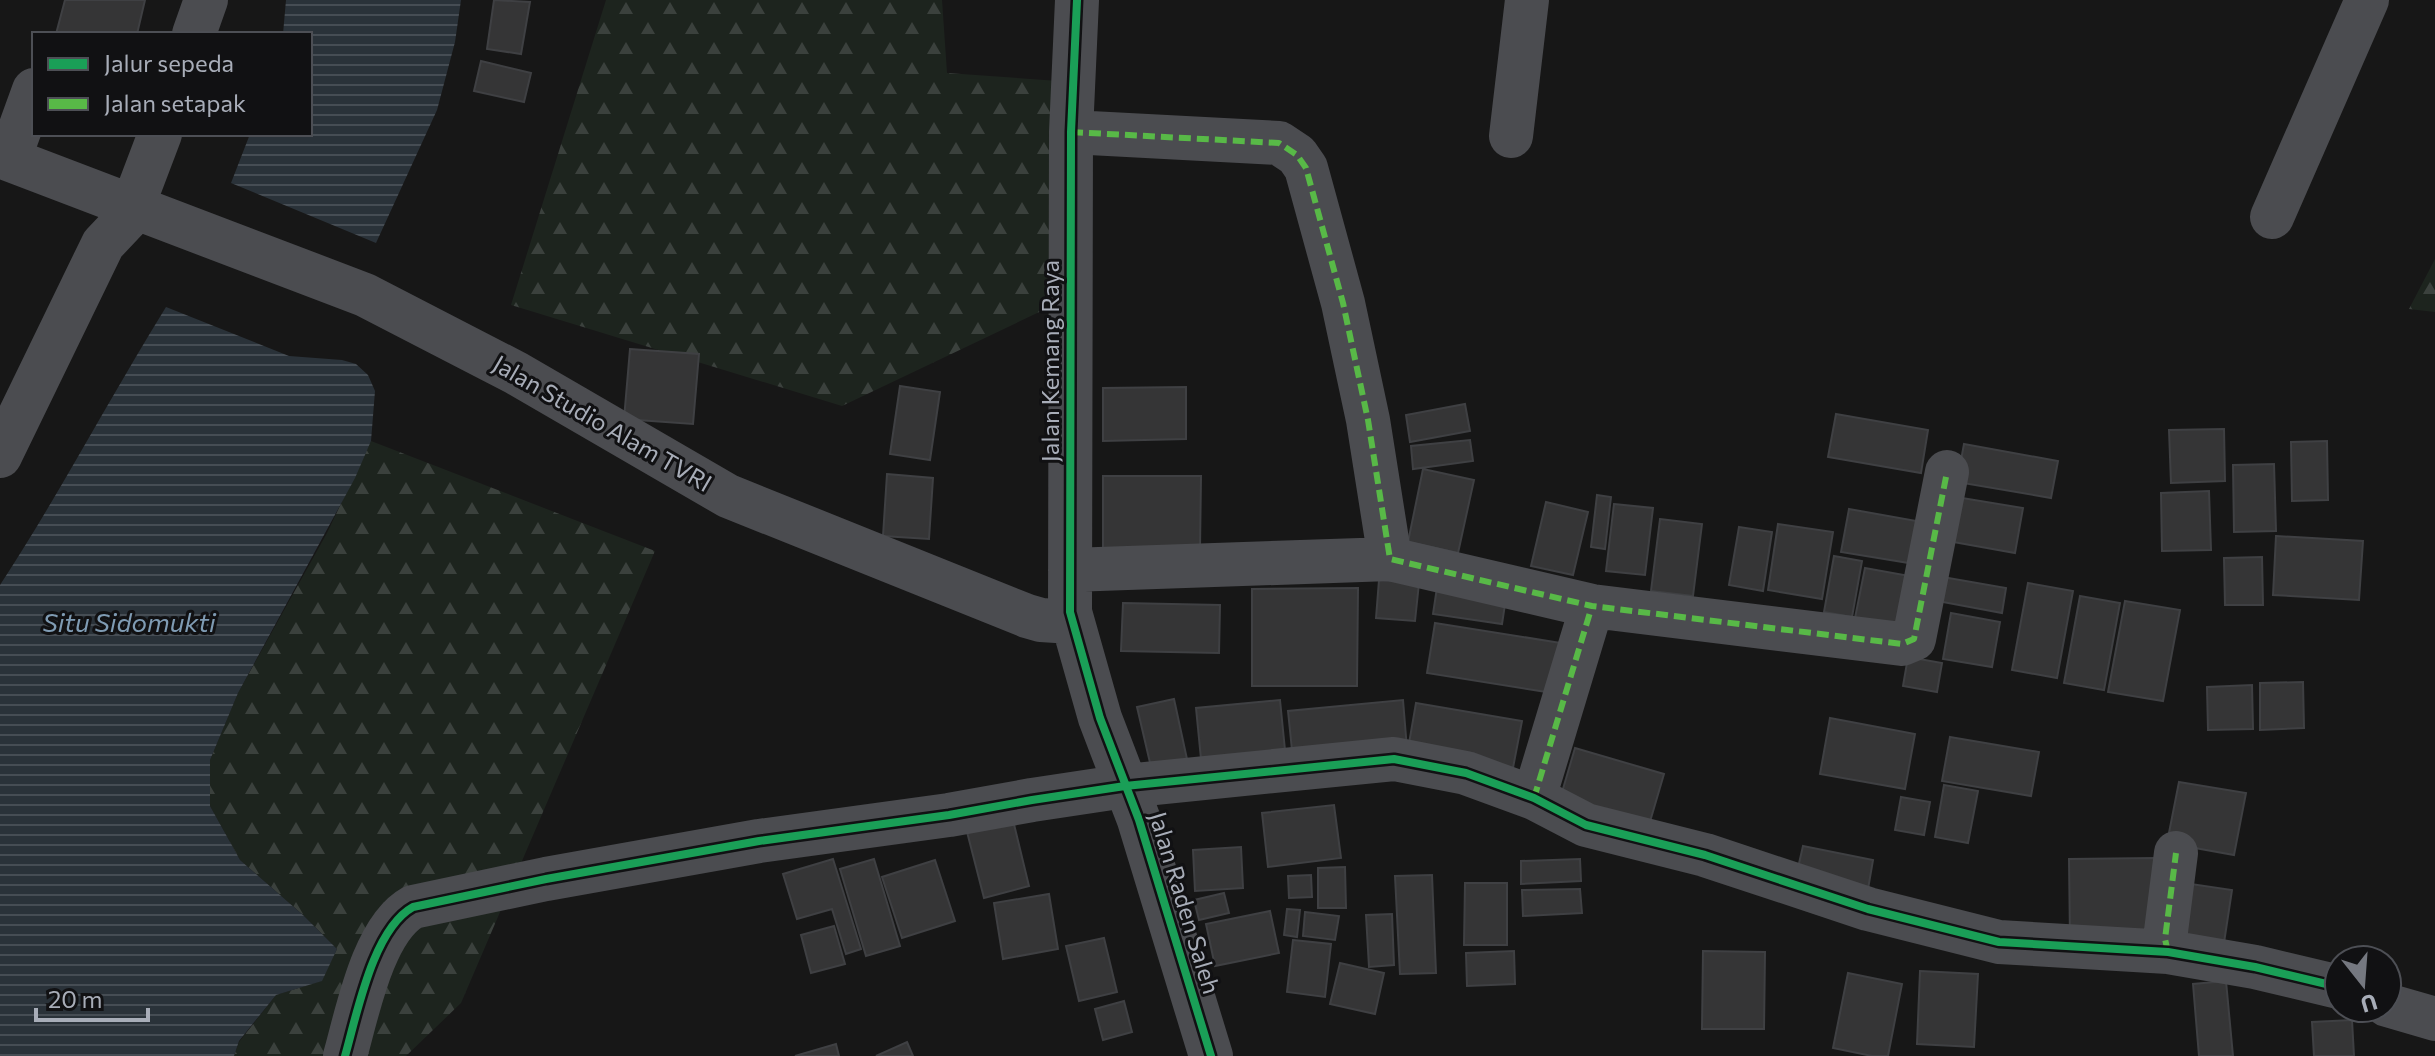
<svg xmlns="http://www.w3.org/2000/svg" width="2435" height="1056" viewBox="0 0 2435 1056" font-family="Commissioner,sans-serif">
<defs>
<pattern id="forest-firs" width="22" height="20" patternUnits="userSpaceOnUse" patternTransform="scale(2)"><rect width="22" height="20" fill="#1d241e"/><path d="M5 1l3.5 6h-7zM16 11l3.5 6h-7z" fill="#3b413d"/></pattern>
<pattern id="water-rules" width="6" height="5" patternUnits="userSpaceOnUse" patternTransform="scale(2)"><rect width="6" height="5" fill="#2a3239"/><path d="M0 2.5h6" fill="none" stroke="#464d54"/></pattern>
</defs>
<rect width="100%" height="100%" fill="#171717"/>
<path fill="url(#forest-firs)" d="M606,0h336l5,73 125,9 -18,223 -212,101 -331,-101z
M2435,259v53l-26,-3z
M371,441l284,110 -194,452 -55,53h-172l5,-14 37,-47 45,-14 16,-32 -34,-34 -63,-55 -30,-54v-46l28,-67 89,-160z"/>
<path fill="url(#water-rules)" d="M286,0h175l-6,42 -18,68 -61,133 -145,-60 19,-49h60v-100h-27z
M166,307l123,49 53,4 14,4 12,11 7,16 -4,50 -16,37 -117,215 -28,67v46l30,54 63,55 34,34 -15,32 -46,14 -37,46 -5,15h-234v-471c59,-90 109,-186 166,-278z"/>
<path fill="#353536" stroke="#3f4043" stroke-width="2" d="M65,0h80l-8,34h-81z
M494,0l36,2 -9,52 -34,-5z
M481,61l50,12 -7,29 -50,-11z
M630,349l69,5 -6,70 -69,-5z
M900,386l40,6 -10,68 -40,-6z
M1186,387v52l-83,2v-53z
M1465,404l5,27 -60,11 -4,-27z
M1836,414l92,16 -7,43 -93,-16z
M2224,429l1,52 -54,2 -2,-53z
M1470,440l3,21 -60,8 -2,-23z
M2327,441l1,59 -36,1 -1,-59z
M1964,444l94,17 -7,37 -94,-16z
M2274,464l2,67 -42,1 -1,-67z
M1423,469l51,11 -16,73 -50,-11z
M887,474l46,4 -4,61 -46,-3z
M1103,476h98l-1,73 -97,-1z
M2209,491l2,59 -49,1 -1,-58z
M1597,495l14,2 -6,52 -14,-2z
M1950,496l73,12 -8,45 -73,-13z
M1546,502l42,10 -15,63 -42,-9z
M1614,504l39,4 -8,67 -39,-4z
M1849,509l73,13 -7,42 -74,-12z
M1660,519l42,5 -9,72 -42,-5z
M1778,524l55,8 -11,67 -54,-9z
M1739,527l33,5 -9,59 -34,-6z
M2276,536l87,5 -4,59 -86,-5z
M1834,556l28,5 -10,56 -28,-5z
M2262,557l1,48h-38l-1,-47z
M1865,568l50,9 -10,50 -50,-9z
M1937,576l69,12 -4,25 -70,-13z
M1379,580l40,3 -4,38 -39,-3z
M1438,581l69,10 -5,33 -69,-10z
M2028,583l45,8 -16,87 -45,-8z
M1358,588l-1,98h-105v-97z
M2080,596l40,7 -16,87 -40,-7z
M2125,601l55,9 -17,91 -55,-9z
M1123,603l97,2 -1,48 -98,-2z
M1951,613l49,9 -8,45 -49,-8z
M1435,623l126,20 -8,50 -126,-20z
M1908,657l34,6 -5,29 -34,-6z
M2303,682l1,46 -44,2v-47z
M2252,685l1,44 -45,1 -1,-43z
M1174,699l16,74 -36,7 -17,-73z
M1280,700l6,60 -84,9 -6,-61z
M1403,700l4,49 -114,11 -5,-49z
M1416,703l106,18 -10,52 -105,-18z
M1830,718l85,16 -10,55 -85,-15z
M1950,737l89,15 -8,44 -89,-15z
M1575,748l89,26 -15,51 -89,-26z
M2179,782l67,11 -12,62 -67,-12z
M1944,785l34,6 -10,52 -33,-6z
M1901,797l29,5 -6,33 -29,-5z
M1334,805l7,53 -73,9 -6,-54z
M1012,816l17,70 -45,12 -18,-70z
M1803,846l70,14 -6,35 -72,-14z
M1241,847l2,41 -48,3 -2,-41z
M2154,858l1,80 -85,1 -1,-80z
M833,859l28,90 -15,5 -14,-45 -35,10 -14,-45z
M874,859l26,87 -34,10 -26,-87z
M1580,859l1,22 -60,3v-23z
M935,860l20,61 -53,17 -20,-61z
M1345,867l1,41h-28v-40z
M1311,875l1,22 -23,1 -1,-22z
M1432,875l4,98 -36,1 -5,-98z
M1465,883h42v62h-43z
M2184,883l48,7 -10,66 -48,-8z
M1580,889l2,24 -59,3 -1,-26z
M1224,893l5,20 -30,7 -5,-20z
M1049,894l9,55 -55,10 -9,-56z
M1287,909l13,1 -3,27 -13,-2z
M1270,911l9,42 -64,13 -9,-42z
M1305,912l34,4 -4,24 -32,-4z
M1392,914l2,51 -25,2 -3,-52z
M834,926l11,38 -34,9 -10,-38z
M1104,938l13,54 -38,9 -13,-55z
M1293,940l38,4 -6,53 -38,-5z
M1514,951l1,33 -48,2 -1,-33z
M1703,951l62,1 -1,77h-62z
M1340,963l44,10 -9,41 -45,-10z
M1920,971l58,3 -4,73 -57,-3z
M1848,973l54,11 -14,72h-16l-39,-8z
M2226,981l7,75h-34l-6,-72z
M1124,1001l8,31 -29,8 -8,-31z
M2352,1020l2,36h-40l-2,-34z
M907,1042l6,14h-37z
M836,1044l3,12h-44z"/>
<g fill="none" stroke-linecap="round" stroke-linejoin="round">
<path stroke="#4b4c50" stroke-width="44" d="M1077,0l-6,132 -1,480 30,106 39,102 72,236
M194,34l12,-34
M1071,132l208,11 18,12 9,13 37,135 25,117 22,139
M1511,136l16,-136
M0,156l365,139 151,78 212,123 299,120 14,4 31,2
M9,159l25,-69
M2272,217l95,-217
M0,456l103,-212 35,-37v-15l22,-58
M1070,570l320,-11 202,47 310,38 12,-5 33,-167
M1534,798l58,-192
M2168,952l-3,-13 11,-86
M2387,1005l48,14
M345,1056c12,-42 28,-127 68,-149l133,-28 213,-38 190,-26 83,-15 93,-14 269,-27 72,14 68,25 52,27 119,30 163,54 131,33 169,10 87,15 84,20"/>
<path stroke="#58b947" stroke-width="6" stroke-dasharray="12 6" stroke-linecap="butt" d="M1071,132l208,11 18,12 9,13 37,135 25,117 22,139 202,47 310,38 12,-5 33,-167
M1534,798l58,-192
M2168,952l-3,-13 11,-86"/>
<g stroke="#111113" stroke-width="13">
<path id="cycleway" d="M1077,0l-6,132 -1,480 30,106 39,102 72,236
M345,1056c12,-42 28,-127 68,-149l133,-28 213,-38 190,-26 83,-15 93,-14 269,-27 72,14 68,25 52,27 119,30 163,54 131,33 169,10 87,15 84,20"/>
</g>
<use href="#cycleway" stroke="#1a9f57" stroke-width="8"/>
</g>
<g text-anchor="middle" stroke-width="6" stroke-linejoin="round" paint-order="stroke">
<g font-size="24" fill="#a8adb8" stroke="#111113">
<text transform="translate(1051 361) rotate(-90)" y="8">Jalan Kemang Raya</text>
<text transform="translate(602 424) rotate(30)" y="8">Jalan Studio Alam TVRI</text>
<text transform="translate(1184 903) rotate(73)" y="8">Jalan Raden Saleh</text>
</g>
<g font-size="26" font-style="italic" fill="#7f9bb3" stroke="#111113">
<text x="129" y="632">Situ Sidomukti</text>
</g>
</g>
<rect x="32" y="32" width="280" height="104" fill="#111113" stroke="#4d4f55" stroke-width="2"/>
<rect x="48" y="58" width="40" height="12" fill="#1a9f57" stroke="#4d4f55" stroke-width="2"/>
<text x="104" y="72" font-size="24" fill="#a8adb8">Jalur sepeda</text>
<rect x="48" y="98" width="40" height="12" fill="#58b947" stroke="#4d4f55" stroke-width="2"/>
<text x="104" y="112" font-size="24" fill="#a8adb8">Jalan setapak</text>
<g transform="translate(2363 984) rotate(163)"><circle r="38" fill="#111113" stroke="#4d4f55" stroke-width="2"/>
<path d="M0-6L14 30L0 20L-14 30Z" fill="#757880"/>
<text y="-12" font-size="22" font-weight="bold" text-anchor="middle" fill="#a8adb8">U</text>
</g>
<path d="M36 1008v12h112v-12" fill="none" stroke="#a8adb8" stroke-width="4"/>
<text x="48" y="1008" font-size="24" fill="#a8adb8" stroke="#111113" stroke-width="6" paint-order="stroke">20 m</text>
</svg>
